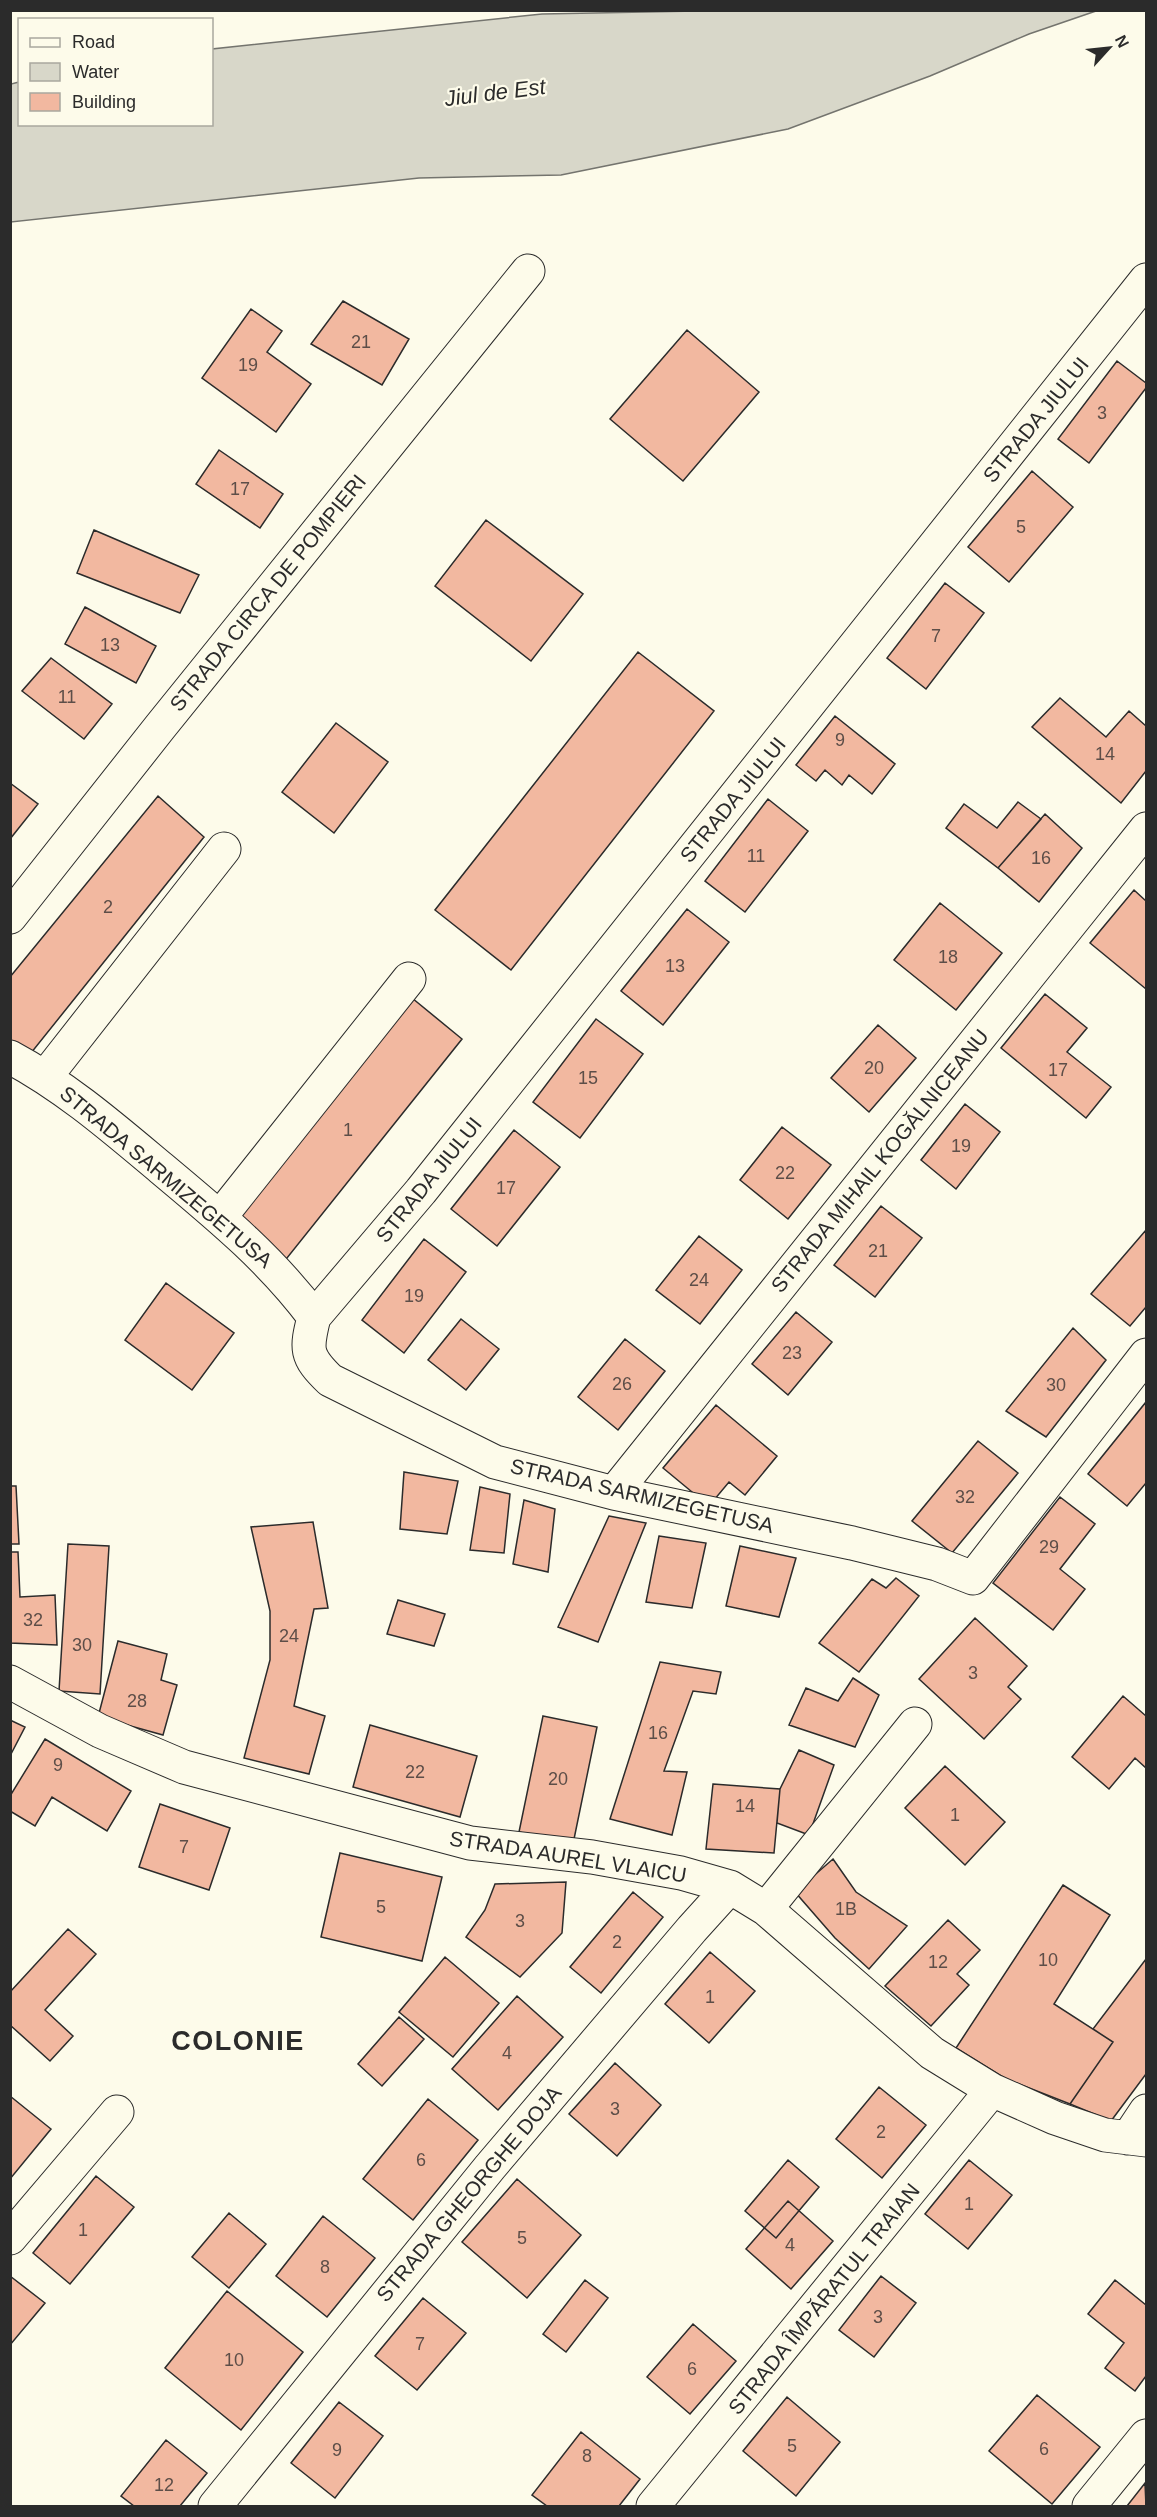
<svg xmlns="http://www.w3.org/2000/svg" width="1157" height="2517" viewBox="0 0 1157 2517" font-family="Arial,sans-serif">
<rect width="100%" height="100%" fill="#fdfbea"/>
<path fill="#d8d7c9" stroke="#74746e" stroke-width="1.5" d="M697,11h399l-67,23 -99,42 -142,53 -227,46 -142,3 -408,44v-138l8,-2 1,42h192v-75l330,-35z"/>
<path fill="#f2b8a0" stroke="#2b2b2b" stroke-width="1.5" d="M343,301l66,38 -27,46 -71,-41z
M251,309l31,22 -15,21 44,32 -35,48 -74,-54z
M687,330l72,62 -76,89 -73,-62z
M1117,361l29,22v5l-57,75 -31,-24z
M219,450l64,44 -23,34 -64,-44z
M1032,471l41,36 -64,75 -41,-35z
M486,520l97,74 -52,67 -96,-75z
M94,530l105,45 -19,38 -103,-40z
M945,583l39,30 -58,76 -39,-31z
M85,607l71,39 -20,37 -71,-39z
M638,652l76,59 -203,259 -76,-60z
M51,658l61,46 -28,35 -62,-48z
M1060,698l46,39 23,-26 17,15v45l-25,32 -89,-76z
M835,716l60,48 -23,30 -23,-19 -7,10 -17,-15 -9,11 -20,-16z
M336,723l52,39 -54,71 -52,-41z
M10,783l28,21 -28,35z
M158,796l46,41 -177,221 -17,-13v-68z
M768,799l40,32 -63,81 -40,-31z
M1018,802l23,17 -43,49 -52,-40 18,-24 33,24z
M1045,814l37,34 -43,54 -41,-34z
M1134,890l12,11v88l-56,-46z
M940,903l62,50 -46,57 -62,-50z
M687,909l42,33 -66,83 -42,-34z
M1045,994l42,34 -20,24 44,35 -25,31 -85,-70z
M412,998l50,41 -179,224 -50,-43z
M596,1019l47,35 -63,84 -47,-36z
M878,1025l38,33 -47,54 -38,-34z
M965,1104l35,28 -44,57 -35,-29z
M782,1127l49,38 -43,54 -48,-39z
M514,1130l46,37 -63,79 -46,-37z
M881,1206l41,32 -47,59 -41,-32z
M1146,1230v77l-16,19 -39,-32z
M699,1236l43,34 -42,54 -44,-34z
M424,1239l42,33 -62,81 -42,-33z
M166,1283l68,50 -42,57 -67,-50z
M796,1312l36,30 -44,53 -36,-31z
M461,1319l38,30 -33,41 -38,-30z
M1073,1328l33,32 -60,77 -40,-26z
M625,1339l40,32 -47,59 -40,-33z
M1146,1402v81l-19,23 -39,-32z
M716,1405l61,51 -32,39 -16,-13 -20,24 -46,-38z
M978,1441l40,32 -66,80 -40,-32z
M404,1472l54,9 -11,53 -47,-5z
M10,1486h6l3,58h-9z
M480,1487l30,7 -6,59 -34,-3z
M1060,1497l35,27 -35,45 25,20 -32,41 -60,-47z
M524,1500l31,9 -7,63 -35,-8z
M609,1516l37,7 -48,119 -40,-15z
M313,1522l15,86 -14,1 -20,97 31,10 -16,58 -65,-16 26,-98v-49l-19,-84z
M659,1536l47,7 -14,65 -46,-6z
M68,1544l41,2 -9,148 -41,-3z
M740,1546l56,12 -17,59 -53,-11z
M10,1552h8l2,45 35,-2 2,50 -47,-2z
M896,1578l23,18 -60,76 -40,-29 53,-64 14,9z
M398,1600l47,14 -11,32 -47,-12z
M975,1618l52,48 -19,21 13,12 -37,40 -65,-60z
M118,1641l49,13 -6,26 16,5 -14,50 -65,-18z
M660,1662l61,10 -5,22 -23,-3 -29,80 23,1 -15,63 -62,-16z
M853,1678l26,17 -24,52 -66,-22 17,-37 32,13z
M1123,1696l23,20v52l-11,-10 -26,31 -37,-32z
M543,1716l54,11 -24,117 -54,-12z
M10,1720l15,7 -15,29z
M370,1725l107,31 -17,61 -107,-30z
M45,1739l86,52 -24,40 -55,-34 -17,29 -25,-15v-15z
M799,1750l35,15 -25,70 -32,-12 3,-34z
M945,1766l60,56 -40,43 -60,-57z
M713,1784l67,5 -6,64 -68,-4z
M160,1804l70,24 -21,62 -70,-23z
M340,1853l102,24 -20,84 -101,-24z
M833,1859l23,33 51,34 -38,43 -34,-31 -40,-46z
M566,1882l-4,51 -42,44 -54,-40 19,-27 10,-26z
M1063,1885l47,30 -56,89 59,38 -43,62 -64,-25 -50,-31z
M633,1892l30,25 -62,76 -31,-26z
M948,1920l32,30 -23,24 12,11 -38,41 -46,-40z
M68,1929l28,25 -51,56 28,26 -23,25 -40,-36v-33z
M710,1952l45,39 -46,52 -44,-39z
M445,1957l54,46 -46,54 -54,-45z
M1146,1959v115l-35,47 -41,-17 43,-62 -20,-13z
M517,1996l46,41 -65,73 -46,-41z
M399,2017l25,22 -42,47 -24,-22z
M615,2063l46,42 -44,51 -48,-42z
M879,2087l47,38 -44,53 -46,-39z
M10,2096l41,33 -41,50z
M428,2099l50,41 -65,80 -50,-41z
M788,2160l31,27 -43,51 -31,-27z
M969,2160l43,35 -44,54 -43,-35z
M96,2176l38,31 -64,77 -37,-31z
M517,2179l64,56 -54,63 -65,-56z
M788,2201l45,40 -42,48 -45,-40z
M229,2213l37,31 -37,44 -37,-31z
M323,2216l52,42 -48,59 -51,-41z
M10,2276l35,27 -35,42z
M881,2276l35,27 -42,54 -35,-27z
M585,2280l23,18 -42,54 -23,-18z
M1115,2280l31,25v71l-11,15 -30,-23 19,-25 -36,-29z
M227,2291l76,61 -62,78 -76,-62z
M423,2298l43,35 -49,57 -42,-34z
M693,2324l43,37 -46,53 -43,-37z
M1037,2395l63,52 -48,57 -63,-53z
M787,2397l53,45 -44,54 -53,-45z
M339,2402l44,34 -48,62 -44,-35z
M581,2432l59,47 -21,27h-72l-15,-11z
M166,2440l41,33 -27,33h-46l-13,-10z
M1145,2483l1,23h-19z"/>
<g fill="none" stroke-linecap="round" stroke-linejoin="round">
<g stroke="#2b2b2b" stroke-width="35">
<path id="minor" d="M10,917l150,-190 368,-456
M10,1057c56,30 102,70 151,111 55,46 110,91 153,149 -8,32 -9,39 16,63l165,82 119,31 238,50 85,21 36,14 173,-223
M46,1076l178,-227
M220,1217l189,-238
M314,1317l107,-126 725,-911
M614,1493l532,-664
M10,1682l90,49 84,36 286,76 122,14 89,16 49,14 36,22 166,144 60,37 63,28 50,17 41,5
M766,1909l149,-185
M1128,2138l18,-27
M10,2238l107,-126
M215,2506l275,-339 202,-238 38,-42
M653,2506l339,-416
M1089,2506l57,-70"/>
</g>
<use href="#minor" stroke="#fdfbea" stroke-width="33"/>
</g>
<g text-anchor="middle" stroke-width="4.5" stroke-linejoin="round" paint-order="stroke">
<g font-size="18" fill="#5d4e48">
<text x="361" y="348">21</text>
<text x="248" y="371">19</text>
<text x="1102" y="419">3</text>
<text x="240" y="495">17</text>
<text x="1021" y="533">5</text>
<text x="936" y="642">7</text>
<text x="110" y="651">13</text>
<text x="67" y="703">11</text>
<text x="840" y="746">9</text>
<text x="1105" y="760">14</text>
<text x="756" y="862">11</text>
<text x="1041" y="864">16</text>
<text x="108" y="913">2</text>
<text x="948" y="963">18</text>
<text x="675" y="972">13</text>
<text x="874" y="1074">20</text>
<text x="1058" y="1076">17</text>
<text x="588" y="1084">15</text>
<text x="348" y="1136">1</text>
<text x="961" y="1152">19</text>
<text x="785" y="1179">22</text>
<text x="506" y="1194">17</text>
<text x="878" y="1257">21</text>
<text x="699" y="1286">24</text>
<text x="414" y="1302">19</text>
<text x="792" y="1359">23</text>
<text x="622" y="1390">26</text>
<text x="1056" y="1391">30</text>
<text x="965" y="1503">32</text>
<text x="1049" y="1553">29</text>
<text x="33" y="1626">32</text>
<text x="289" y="1642">24</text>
<text x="82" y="1651">30</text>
<text x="973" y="1679">3</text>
<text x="137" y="1707">28</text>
<text x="658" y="1739">16</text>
<text x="58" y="1771">9</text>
<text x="415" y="1778">22</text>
<text x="558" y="1785">20</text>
<text x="745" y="1812">14</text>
<text x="955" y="1821">1</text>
<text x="184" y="1853">7</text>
<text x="381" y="1913">5</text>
<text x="846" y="1915">1B</text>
<text x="520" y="1927">3</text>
<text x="617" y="1948">2</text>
<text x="1048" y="1966">10</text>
<text x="938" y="1968">12</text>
<text x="710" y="2003">1</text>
<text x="507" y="2059">4</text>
<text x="615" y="2115">3</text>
<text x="881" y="2138">2</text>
<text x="421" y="2166">6</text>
<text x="969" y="2210">1</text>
<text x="83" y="2236">1</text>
<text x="522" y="2244">5</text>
<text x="790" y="2251">4</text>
<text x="325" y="2273">8</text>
<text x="878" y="2323">3</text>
<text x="420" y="2350">7</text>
<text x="234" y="2366">10</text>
<text x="692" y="2375">6</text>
<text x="792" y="2452">5</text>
<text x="1044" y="2455">6</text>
<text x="337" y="2456">9</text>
<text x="587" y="2462">8</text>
<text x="164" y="2491">12</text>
</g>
<g font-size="21" fill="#2b2b2b" stroke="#fdfbea">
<text transform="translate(1036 420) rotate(-51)" y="7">STRADA JIULUI</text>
<text transform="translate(268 593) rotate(-51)" y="7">STRADA CIRCA DE POMPIERI</text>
<text transform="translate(733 800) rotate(-51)" y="7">STRADA JIULUI</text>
<text transform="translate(880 1161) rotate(-51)" y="7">STRADA MIHAIL KOGĂLNICEANU</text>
<text transform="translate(166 1177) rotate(40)" y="7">STRADA SARMIZEGETUSA</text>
<text transform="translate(429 1180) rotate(-51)" y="7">STRADA JIULUI</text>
<text transform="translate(642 1496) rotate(13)" y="7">STRADA SARMIZEGETUSA</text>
<text transform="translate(568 1857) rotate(9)" y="7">STRADA AUREL VLAICU</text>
<text transform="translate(469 2194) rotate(-50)" y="7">STRADA GHEORGHE DOJA</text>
<text transform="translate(824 2299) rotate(-51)" y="7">STRADA ÎMPĂRATUL TRAIAN</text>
</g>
<g font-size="22" font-style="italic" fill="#2b2b2b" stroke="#fdfbea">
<text transform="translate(495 92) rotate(-7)" y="8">Jiul de Est</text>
</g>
<g font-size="27" font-weight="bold" letter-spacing="1.5" fill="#2b2b2b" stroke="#fdfbea">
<text x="238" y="2050">COLONIE</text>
</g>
</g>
<rect width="1157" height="2517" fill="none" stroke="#2b2b2b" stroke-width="24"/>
<rect x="18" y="18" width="195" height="108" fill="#fdfbea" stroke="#a9a89e" stroke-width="1.5"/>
<rect x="30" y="38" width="30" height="9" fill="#fdfbea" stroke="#a9a89e" stroke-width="1.5"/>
<text x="72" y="48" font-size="18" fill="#2b2b2b">Road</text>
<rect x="30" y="63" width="30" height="18" fill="#d8d7c9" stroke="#a9a89e" stroke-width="1.5"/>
<text x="72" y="78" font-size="18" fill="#2b2b2b">Water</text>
<rect x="30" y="93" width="30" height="18" fill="#f2b8a0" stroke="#a9a89e" stroke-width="1.5"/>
<text x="72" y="108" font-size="18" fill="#2b2b2b">Building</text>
<g transform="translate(1109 48) rotate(63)" stroke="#fdfbea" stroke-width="4.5" paint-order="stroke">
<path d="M0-4.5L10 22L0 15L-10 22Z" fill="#2b2b2b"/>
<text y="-9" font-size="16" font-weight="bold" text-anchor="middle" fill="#2b2b2b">N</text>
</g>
</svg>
